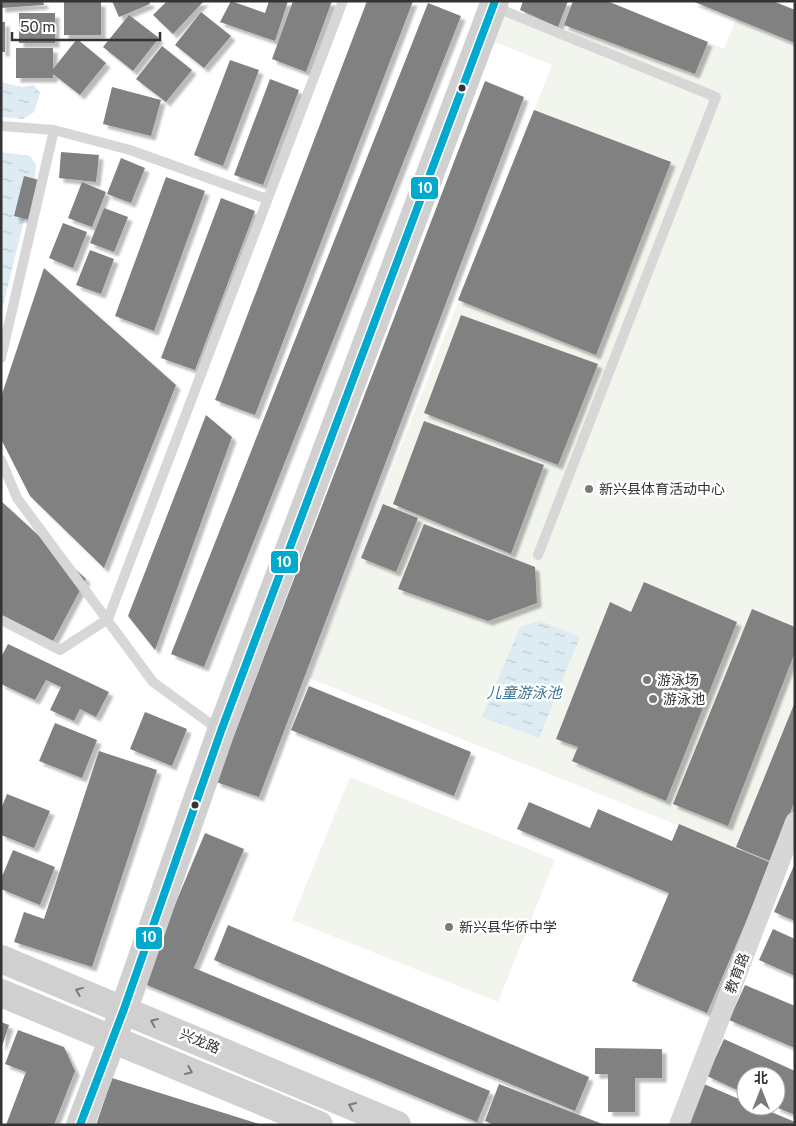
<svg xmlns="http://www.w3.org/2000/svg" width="796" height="1126" viewBox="0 0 796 1126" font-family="'Public Sans','Noto Sans SC',sans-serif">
<defs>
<pattern id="water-ripples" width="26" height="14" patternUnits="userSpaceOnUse" patternTransform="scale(1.25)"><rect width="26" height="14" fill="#ddebf3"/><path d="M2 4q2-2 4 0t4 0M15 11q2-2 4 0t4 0" fill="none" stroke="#becad1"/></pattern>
<filter id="shadow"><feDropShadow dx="4.5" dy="4.5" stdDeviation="1" flood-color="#0004"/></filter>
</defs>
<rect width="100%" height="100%" fill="#fff"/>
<path fill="#f1f5ed" d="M573,1h34l117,48 12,-30 59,24v780l-17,42 -469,-187 243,-613 -70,-28 11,-31 67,28z
M350,777l205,83 -57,142 -206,-82z"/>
<path fill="url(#water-ripples)" d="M1,82l21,5 12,-2 6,8 -6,19 -11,7 -22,-2z
M1,152l29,4 6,9 -1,11 -34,138z
M540,621l40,16 -41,101 -57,-21 38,-90z"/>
<path fill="#818181" filter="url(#shadow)" d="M1,1h42l1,4 -43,3z
M112,1h37l1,3 -31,13z
M167,1h37l-31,33 -20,-19z
M231,1l34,12 4,-12h19l-13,40 -55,-19z
M293,1h39l-26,71 -34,-13z
M367,1h46l-158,414 -40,-15z
M523,1h45l-10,26 -38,-17z
M573,1h34l101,41 -13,32 -131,-49z
M692,1h81l22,9v33z
M64,2h37v33h-37z
M428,3l33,13 -257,651 -33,-13z
M201,12l30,24 -27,32 -29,-23z
M19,13h36v30h-36z
M129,15l30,23 -26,33 -30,-24z
M1,22h4v30h-4z
M77,39l29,24 -26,32 -27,-21v4h-37v-30h37v21z
M162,46l30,24 -26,32 -30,-23z
M230,60l29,10 -36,96 -29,-11z
M270,79l29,11 -36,95 -29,-10z
M485,81l39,16 -265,700 -43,-15z
M112,87l49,13 -10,36 -48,-12z
M534,110l137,52 -75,193 -138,-55z
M61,152l38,3 -3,27 -37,-4z
M121,158l24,10 -14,35 -24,-9z
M24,176l15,4 -10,40 -15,-4z
M166,177l39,14 -51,140 -39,-15z
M82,182l24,10 -14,35 -24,-9z
M221,198l34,13 -60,159 -34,-12z
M104,208l24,9 -14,35 -24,-9z
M63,223l24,9 -14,36 -24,-10z
M90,250l24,9 -13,35 -25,-9z
M44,268l132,117 -72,183 -74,-72 -29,-57v-42z
M461,315l137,49 -40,101 -134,-52z
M206,415l26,22 -77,213 -27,-34z
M424,421l120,44 -33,89 -118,-50z
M1,501l85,78 -35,66 -50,-27z
M383,504l35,14 -22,54 -35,-14z
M424,524l111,43 2,36 -49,18 -90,-32z
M644,582l93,40 -71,179 -94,-40 6,-14 -22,-8 54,-137 21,10z
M752,609l43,18v25l-67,174 -55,-22z
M8,644l101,48 -13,25 -16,-8 -6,12 -24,-11 11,-23 -15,-7 -11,20 -34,-16v-27z
M309,686l162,66 -17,44 -163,-66z
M795,702v99l-25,60 -34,-14z
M145,712l42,17 -15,37 -42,-17z
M55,723l42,17 -15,38 -43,-17z
M99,751l58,19 -65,197 -78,-25 10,-30 20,7z
M7,794l43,17 -16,37 -33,-13v-26z
M529,802l61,26 8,-19 74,32 7,-17 92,39 -64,150 -75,-32 37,-88 -152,-64z
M205,833l39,16 -50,119 296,123 -13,31 -335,-139z
M13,850l42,17 -15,38 -39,-16v-10z
M795,863v58l-21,-9z
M228,925l361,152 -14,34 -361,-151z
M773,929l22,10v37l-36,-16z
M745,985l50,21v42l-66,-28z
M1,1022l8,3 -7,21h-1z
M18,1030l46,17 11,24 -21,54h-48l20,-53 -21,-8z
M724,1039l71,32v44l-19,-8v-31h-30v18l-39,-18z
M595,1048l67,1v29h-27v34h-27v-38h-13z
M112,1078l147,46 -1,1h-162z
M499,1084l106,41h-111l-9,-4z
M704,1084l42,18v4h11l38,16 -1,3h-107z"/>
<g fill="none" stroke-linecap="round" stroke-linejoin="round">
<path stroke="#d7d7d7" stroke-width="10" d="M495,7l221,90 -178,458
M1,126l53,4 76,20 137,49
M1,358l53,-228
M1,460l16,38 136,184 66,48
M1,620l59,30 48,-31 235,-618"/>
<path stroke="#d7d7d7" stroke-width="20" d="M679,1125l116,-303"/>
<path stroke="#d0d0d0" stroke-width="28" d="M1,959l396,166
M1,993l318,132
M80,1125l44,-116 97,-278 274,-730"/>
<g stroke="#fff" stroke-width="11">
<path id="bus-1" d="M80,1125l44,-116 97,-278 274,-730"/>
</g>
<use href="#bus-1" stroke="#00a9ce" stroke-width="8"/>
</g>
<defs><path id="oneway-chevron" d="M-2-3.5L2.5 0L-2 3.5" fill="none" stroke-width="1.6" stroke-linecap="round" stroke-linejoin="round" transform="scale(1.25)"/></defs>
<g stroke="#7a7a7a">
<use href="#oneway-chevron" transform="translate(79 991) rotate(-158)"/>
<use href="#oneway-chevron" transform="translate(154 1022) rotate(-157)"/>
<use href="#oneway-chevron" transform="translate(189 1071) rotate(23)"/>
<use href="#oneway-chevron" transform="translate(352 1106) rotate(-157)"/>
</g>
<g fill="#333" stroke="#fff" stroke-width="2">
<circle cx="462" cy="88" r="4.5"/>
<circle cx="195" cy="805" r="4.5"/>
</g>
<g fill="#7a7a7a" stroke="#fff" stroke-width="2">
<circle cx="589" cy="489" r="5"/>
<circle cx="647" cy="680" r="5"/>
<circle cx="653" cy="699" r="5"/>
<circle cx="449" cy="927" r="5"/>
</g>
<g text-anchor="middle" stroke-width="5" stroke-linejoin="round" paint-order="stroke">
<g font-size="14" fill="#333" stroke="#fff" text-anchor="start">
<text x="599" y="494">新兴县体育活动中心</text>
<text x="657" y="685">游泳场</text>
<text x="663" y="704">游泳池</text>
<text x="459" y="932">新兴县华侨中学</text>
</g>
<g font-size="14" fill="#333" stroke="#fff">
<text transform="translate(737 973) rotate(-69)" y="5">教育路</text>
<text transform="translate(200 1041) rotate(23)" y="5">兴龙路</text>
</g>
<g font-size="15" font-style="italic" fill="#3f7597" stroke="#fff">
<text x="524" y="698">儿童游泳池</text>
</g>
</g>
<g stroke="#fff" stroke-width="2">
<rect x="410" y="176" width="29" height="24" rx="5" fill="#00a9ce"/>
<rect x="270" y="550" width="29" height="24" rx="5" fill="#00a9ce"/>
<rect x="135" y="926" width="28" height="24" rx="5" fill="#00a9ce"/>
</g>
<g font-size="14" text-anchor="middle" font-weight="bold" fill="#fff">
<text x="425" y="193">10</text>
<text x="284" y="567">10</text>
<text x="149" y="942">10</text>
</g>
<rect width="796" height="1126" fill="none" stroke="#333333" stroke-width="5"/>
<g transform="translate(761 1091)"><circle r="24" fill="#ffffff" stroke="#adadad"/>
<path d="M0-4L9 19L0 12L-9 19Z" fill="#7a7a7a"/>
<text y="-8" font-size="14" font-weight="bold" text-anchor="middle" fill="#333333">北</text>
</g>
<path d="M12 32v8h148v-8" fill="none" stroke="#333333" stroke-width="2.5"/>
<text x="20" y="32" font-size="15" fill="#333333" stroke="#ffffff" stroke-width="4" paint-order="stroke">50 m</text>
</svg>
